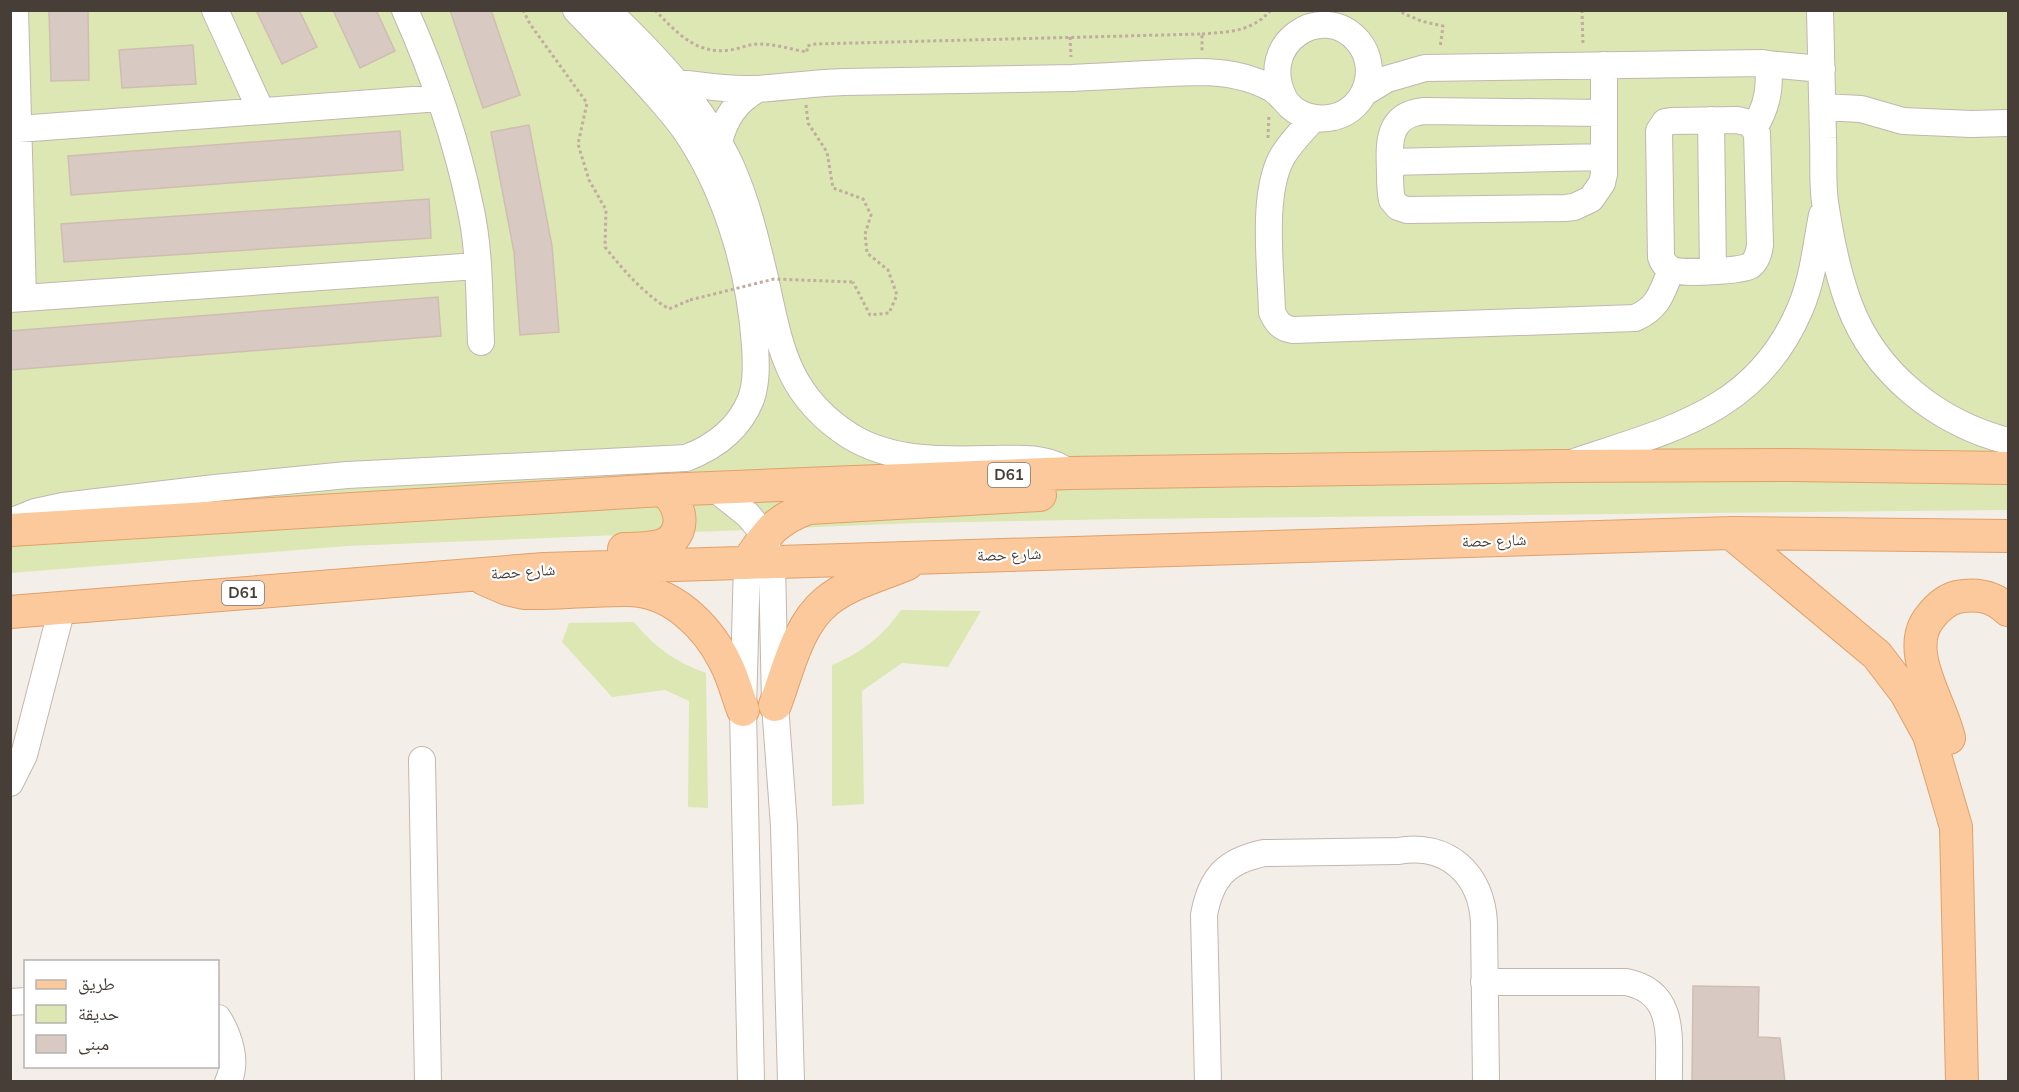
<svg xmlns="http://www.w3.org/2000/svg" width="2019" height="1092" viewBox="0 0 2019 1092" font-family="Mulish,'Noto Naskh Arabic',sans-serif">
<rect width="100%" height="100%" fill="#f4eee9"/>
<path fill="#dce7b3" d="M11,11h1997v499l-883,9 -207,4 -571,23 -336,27z
M901,610l80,1 -33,56 -46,-4 -40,28 2,113 -32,2v-141c29,-12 51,-29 69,-55z
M634,622c20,25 43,41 72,51l2,135 -20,-1 1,-106 -24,-11 -53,7 -50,-55 7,-19z"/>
<path fill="#d8cac2" stroke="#d0bdb2" stroke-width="1.5" d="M49,10h39l1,70 -38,1z
M256,10h43l18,37 -35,17z
M333,10h43l19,41 -35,17z
M450,10h41l29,85 -37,13z
M193,45l3,39 -74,4 -3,-38z
M529,125l23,121 7,86 -39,3 -6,-83 -23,-120z
M400,131l3,39 -332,25 -3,-39z
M429,199l2,39 -367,24 -3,-38z
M438,297l3,39 -431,34v-39z
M1693,986l66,1 -1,50 22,1 5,44h-93z"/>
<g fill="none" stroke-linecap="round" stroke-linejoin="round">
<g stroke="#c2b7af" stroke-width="28">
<path id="minor" d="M15,10l8,288
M215,10l46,101
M405,10c28,63 51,128 65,196 10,44 9,91 11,136
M607,10c47,45 97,97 124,156 16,36 25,74 34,112 15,68 21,117 85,158 42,26 94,24 141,23 24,0 49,-3 71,9
M1820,10c1,43 2,86 3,128 1,21 -1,43 2,64 5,34 12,70 24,102 26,70 89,119 159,137
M1767,64l55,5
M675,82c27,4 55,8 82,7 29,-2 57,-6 87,-7 76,-1 152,-2 228,-4 43,-2 85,-5 128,-6 24,0 50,5 71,16 8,5 13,12 20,19 11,10 28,14 43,10 33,-8 46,-50 24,-76 -35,-41 -102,2 -74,57
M1364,93l23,-14 38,-11 338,-5 5,5c3,22 -2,41 -14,60
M1823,107l38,2 42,12 68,3 37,-1
M1604,113l-180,-2c-37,4 -35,32 -34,61 0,9 0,19 2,28l6,7 9,3 158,-2 9,-1 17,-8 11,-16 2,-9v-109
M1314,118c-11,12 -24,25 -32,39 -21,38 -11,112 -10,155 5,11 9,16 21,18l342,-12c24,-10 27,-26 36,-48
M1711,120l2,151
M1737,120l13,3 7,10 3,112c-1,8 -3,16 -10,21 -8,5 -67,8 -77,4 -6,-2 -10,-7 -12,-13l-2,-126 6,-9 6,-1z
M18,129l422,-31
M719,142c6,-24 17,-41 39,-53
M1390,162l214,-5
M10,299l467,-33
M1577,461c95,-32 180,-50 223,-152 13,-30 16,-63 22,-94
M714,488l34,27 9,11 7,11 8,25 3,143 9,121 7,256
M10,522l25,-10 28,-6 152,-18 132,-13 339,-17c29,-11 53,-29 65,-59 6,-17 5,-36 4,-54 -5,-71 -26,-146 -64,-206 -11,-18 -26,-34 -40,-50 -24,-27 -50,-53 -75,-79
M747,563l-4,147 8,372
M422,760l6,322
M10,783l14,-28 38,-147
M1484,982h142c52,10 42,59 43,100
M10,1002l16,-1
M218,1018c11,18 20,44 10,64
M1208,1082l-4,-167c7,-38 22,-54 60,-62l134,-2c50,-9 84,24 86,72l2,159"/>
</g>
<g stroke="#e0a16b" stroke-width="34">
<path id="major" d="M10,530l652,-40 408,-17 491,-7 230,-1 217,3
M1731,533l146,122 29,38 23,42 27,92 6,255
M624,549c13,-1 30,1 43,-6 21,-13 13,-42 -5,-53
M747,563c20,-30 27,-42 61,-55l232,-13
M484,579l23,10 17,4c35,1 71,-4 106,-3 42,1 77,36 95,72 8,15 12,32 18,48
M10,612l534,-43 1187,-36 277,3
M775,705c13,-34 22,-80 52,-104 22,-18 54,-26 80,-37
M1949,738c-8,-36 -47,-89 -18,-122 7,-9 15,-16 26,-19 20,-4 36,-1 51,13"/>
</g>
<path stroke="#c1ac9e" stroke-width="3" stroke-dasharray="3 3" stroke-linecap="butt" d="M523,10l7,14 57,79 -9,41 11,36 17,30 -1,37c19,24 38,46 64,62l21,-9
M655,10c21,22 41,45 75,40 10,-1 20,-7 31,-6 15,0 32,6 46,8v-6l8,-2 387,-10v17
M1396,10l25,11 22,5 -3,22
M1582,10l1,36
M1202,34c26,-2 50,-2 69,-24
M1070,37l1,20
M806,105l2,18 19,29 6,36 30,11 8,16 -6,19 2,19 21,17 9,25 -8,18 -19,2 -17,-33
M1268,138l1,-24"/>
<use href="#minor" stroke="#fff" stroke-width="26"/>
<use href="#major" stroke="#fbc99b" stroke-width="32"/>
<path stroke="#c1ac9e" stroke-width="3" stroke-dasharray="3 3" stroke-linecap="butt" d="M690,300l84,-21 79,3"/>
</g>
<g text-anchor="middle" stroke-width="4.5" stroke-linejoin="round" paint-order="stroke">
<g fill="#fff" stroke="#7f7874" stroke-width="1.5">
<rect x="988" y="463" width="42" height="24" rx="4.5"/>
<rect x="222" y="581" width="42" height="24" rx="4.5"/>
</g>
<g font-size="15" font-weight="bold" fill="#483e38">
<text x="1009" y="480">D61</text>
<text x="243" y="598">D61</text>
</g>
<g font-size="16" fill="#483e38" stroke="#fff">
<text transform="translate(1494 540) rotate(-2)" y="6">شارع حصة</text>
<text transform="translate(1009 554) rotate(-2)" y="6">شارع حصة</text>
<text transform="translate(523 571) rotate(-4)" y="6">شارع حصة</text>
</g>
</g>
<rect width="2019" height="1092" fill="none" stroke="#483e38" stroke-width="24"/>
<rect x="24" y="960" width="195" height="108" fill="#ffffff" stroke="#b6b2af" stroke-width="1.5"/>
<rect x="36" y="980" width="30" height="9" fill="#fbc99b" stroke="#b6b2af" stroke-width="1.5"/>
<text x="78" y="990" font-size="18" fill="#483e38">طريق</text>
<rect x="36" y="1005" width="30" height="18" fill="#dce7b3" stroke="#b6b2af" stroke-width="1.5"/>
<text x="78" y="1020" font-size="18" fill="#483e38">حديقة</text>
<rect x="36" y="1035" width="30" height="18" fill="#d8cac2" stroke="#b6b2af" stroke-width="1.5"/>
<text x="78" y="1050" font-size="18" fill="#483e38">مبنى</text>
</svg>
